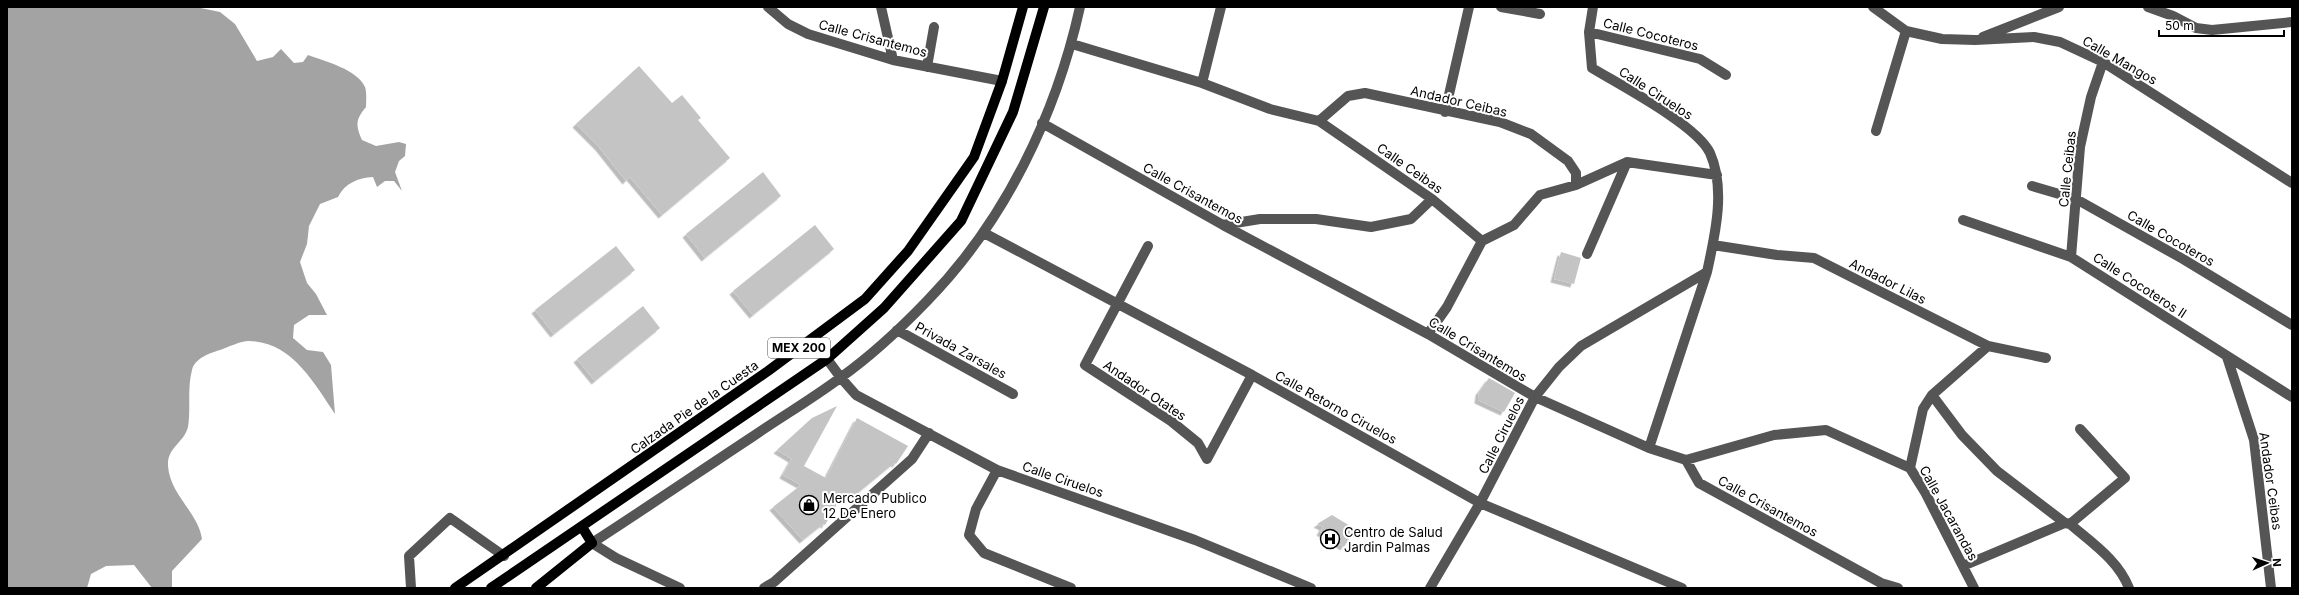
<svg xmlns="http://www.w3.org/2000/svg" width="2299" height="595" viewBox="0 0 2299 595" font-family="Inter,sans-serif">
<defs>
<filter id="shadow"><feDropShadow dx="-3.5" dy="3.5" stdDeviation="0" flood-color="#0004"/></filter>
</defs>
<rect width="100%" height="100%" fill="#fff"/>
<path fill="#a3a3a3" d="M7,7h189l24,5 15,12 22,37 16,-4 8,-8 13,14 9,-1 5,-7c17,6 50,15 57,32 2,6 1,14 1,20 -10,12 -11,18 -4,33l14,6 23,-4 7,2 -1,12 -6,5 -4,11 7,19 -8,-10h-9l-8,6 -4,-10c-15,1 -28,6 -35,20l-18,7 -11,22 -2,18 -7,18 7,21 9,11 11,21h-18l-15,10 -1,13 14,12 16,2 8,13 4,49c-21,-31 -43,-72 -86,-73 -9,0 -20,6 -29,9 -10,3 -25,8 -28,20 -5,18 -1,39 -4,57 -4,16 -21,20 -20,39 2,29 30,46 34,73l-30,32v17h-20l-18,-23 -28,1 -15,8 -4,14h-80z"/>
<path fill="#c4c4c4" filter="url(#shadow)" d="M639,66l33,37 10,-8 19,23 -3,2 32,38 -68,57 -32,-38 -4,4 -27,-34 -23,-23z
M763,172l18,24 -76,62 -19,-24z
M815,225l19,24 -81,66 -20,-24z
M616,246l19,24 -81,64 -19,-24z
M1561,252l20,6 -7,26 -20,-5z
M643,306l17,22 -65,53 -18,-22z
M1489,378l26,15 -11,19 -26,-12 1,-8z
M837,406l-33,60 22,12 31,-60 51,28 -12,18 -2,-1 -46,38 -7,-4 -16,28 -2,-1 -20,16 -30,-33 28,-22 -18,-10 9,-16 -15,-9 35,-32z
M1332,515l23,14 -11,18 -24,-15 3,-5 -6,-3z"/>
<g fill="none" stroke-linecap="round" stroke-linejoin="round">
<path stroke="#555" stroke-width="10" d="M768,7l20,17 20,10 85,26 109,21
M881,7l12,53
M1501,7l39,7
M1873,7l33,24 36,8 33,1 59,-3 26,5 43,20 189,121
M2148,7l25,9 23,12 16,2 80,-8
M1589,32l111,27 26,16
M1983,37l76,-30
M1072,44l130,39 68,26 49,12 113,78 50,42
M927,67l7,-40
M1202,83l19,-76
M1445,112l24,-105
M1319,121l29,-25 17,-3 135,29 31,12 37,27 8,12v12
M1042,123l181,102 205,109 107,63 114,51 37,12 13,23 182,100 17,5
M1876,131l30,-100
M2032,186l44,13 107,60 109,66
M1963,220l108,37 221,140
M1223,225l37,-6h56l55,8 40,-8 21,-20
M984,233l268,142 228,128 202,85
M1482,241l32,-16 26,-30 36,-10 51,-23 90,13
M1713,245l64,10 37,3 174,88 58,12
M1148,246l-63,119 86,56 27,22 9,16 45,-84
M1587,254l40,-92
M2071,257l9,-110 11,-50 12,-35
M897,330l116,64
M1428,334l19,-27 35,-66
M2227,357l27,83 17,148
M827,359l14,19 15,17 141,75 198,70 116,48
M1932,395l30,40 35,36 68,52
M1649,448l58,-176
M1686,460l88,-25 52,-5 84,38 15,24 49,96
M1910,468l13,-59 9,-14 56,-49
M997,470l-21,39 -7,26 15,18 87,35
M2070,524c22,19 48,36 59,64
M1963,566l102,-43 5,1 55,-46 -45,-49
M411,588l-2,-32 41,-38 54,38
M680,588l-64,-30 -24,-15c54,-35 107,-71 160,-106 29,-20 60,-38 88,-59 31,-22 61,-50 87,-77 78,-80 129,-186 153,-294
M764,588l10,-6 138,-123 17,-26
M1430,588l50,-85 55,-106 24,-30 22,-21 126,-74c8,-37 19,-83 3,-119 -13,-28 -90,-68 -118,-85l-3,-36 4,-25"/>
<path stroke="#000" stroke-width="10" d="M455,588l313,-217 97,-72 43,-48 66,-94 28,-76 21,-74
M491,588l336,-229 57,-51 77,-87 52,-109 31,-105
M536,588l56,-45 -10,-16"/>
</g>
<defs>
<g id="shop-ring" transform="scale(1)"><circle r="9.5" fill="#fff" stroke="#000" stroke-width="1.5"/><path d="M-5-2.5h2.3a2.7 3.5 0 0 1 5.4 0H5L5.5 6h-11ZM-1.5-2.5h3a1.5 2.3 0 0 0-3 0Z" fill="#000"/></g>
<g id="hospital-ring" transform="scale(1)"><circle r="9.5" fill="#fff" stroke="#000" stroke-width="1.5"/><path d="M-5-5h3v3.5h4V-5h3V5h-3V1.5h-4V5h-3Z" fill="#000"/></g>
</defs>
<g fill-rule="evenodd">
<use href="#shop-ring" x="809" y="505"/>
<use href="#hospital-ring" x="1330" y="539"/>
</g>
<g text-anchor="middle" stroke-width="4" stroke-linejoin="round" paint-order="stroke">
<rect fill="#fff" stroke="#4c4c4c" stroke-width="1" x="768" y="338" width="62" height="20" rx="3"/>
<g font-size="12" font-weight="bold" fill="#000">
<text x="799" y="352">MEX 200</text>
</g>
<g font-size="13" fill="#000" stroke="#fff">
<text transform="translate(1651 34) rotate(14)" y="5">Calle Cocoteros</text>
<text transform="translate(873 38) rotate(15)" y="5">Calle Crisantemos</text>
<text transform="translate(2120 60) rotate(30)" y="5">Calle Mangos</text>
<text transform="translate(1656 93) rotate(33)" y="5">Calle Ciruelos</text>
<text transform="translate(1459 101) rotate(13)" y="5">Andador Ceibas</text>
<text transform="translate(1410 168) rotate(35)" y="5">Calle Ceibas</text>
<text transform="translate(2067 169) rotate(-84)" y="5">Calle Ceibas</text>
<text transform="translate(1193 193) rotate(29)" y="5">Calle Crisantemos</text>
<text transform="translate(2171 238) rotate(30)" y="5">Calle Cocoteros</text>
<text transform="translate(1888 281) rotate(27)" y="5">Andador Lilas</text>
<text transform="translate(2140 285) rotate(33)" y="5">Calle Cocoteros II</text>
<text transform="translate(1478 349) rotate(31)" y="5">Calle Crisantemos</text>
<text transform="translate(961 350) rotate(29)" y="5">Privada Zarsales</text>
<text transform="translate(1145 390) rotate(34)" y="5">Andador Otates</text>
<text transform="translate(694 407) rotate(-35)" y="5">Calzada Pie de la Cuesta</text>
<text transform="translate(1336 407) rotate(29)" y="5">Calle Retorno Ciruelos</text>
<text transform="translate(1501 435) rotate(-63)" y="5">Calle Ciruelos</text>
<text transform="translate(1063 479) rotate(19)" y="5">Calle Ciruelos</text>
<text transform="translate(2271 481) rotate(82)" y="5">Andador Ceibas</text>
<text transform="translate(1768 506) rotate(29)" y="5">Calle Crisantemos</text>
<text transform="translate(1949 513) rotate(61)" y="5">Calle Jacarandas</text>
</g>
<g font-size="13" fill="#000" stroke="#fff" text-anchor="start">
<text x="823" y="503">Mercado Publico<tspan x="823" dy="15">12 De Enero</tspan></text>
<text x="1344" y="537">Centro de Salud<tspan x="1344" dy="15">Jardin Palmas</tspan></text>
</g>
</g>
<rect width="2299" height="595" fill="none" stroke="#000000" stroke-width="16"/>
<g transform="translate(2267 563) rotate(87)" stroke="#ffffff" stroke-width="3" paint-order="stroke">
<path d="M0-3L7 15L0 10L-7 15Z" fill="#000000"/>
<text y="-6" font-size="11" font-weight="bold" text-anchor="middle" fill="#000000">N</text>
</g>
<path d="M2159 30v6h125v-6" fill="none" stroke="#000000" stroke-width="2"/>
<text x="2165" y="30" font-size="12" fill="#000000" stroke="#ffffff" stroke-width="3" paint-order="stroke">50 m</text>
</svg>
